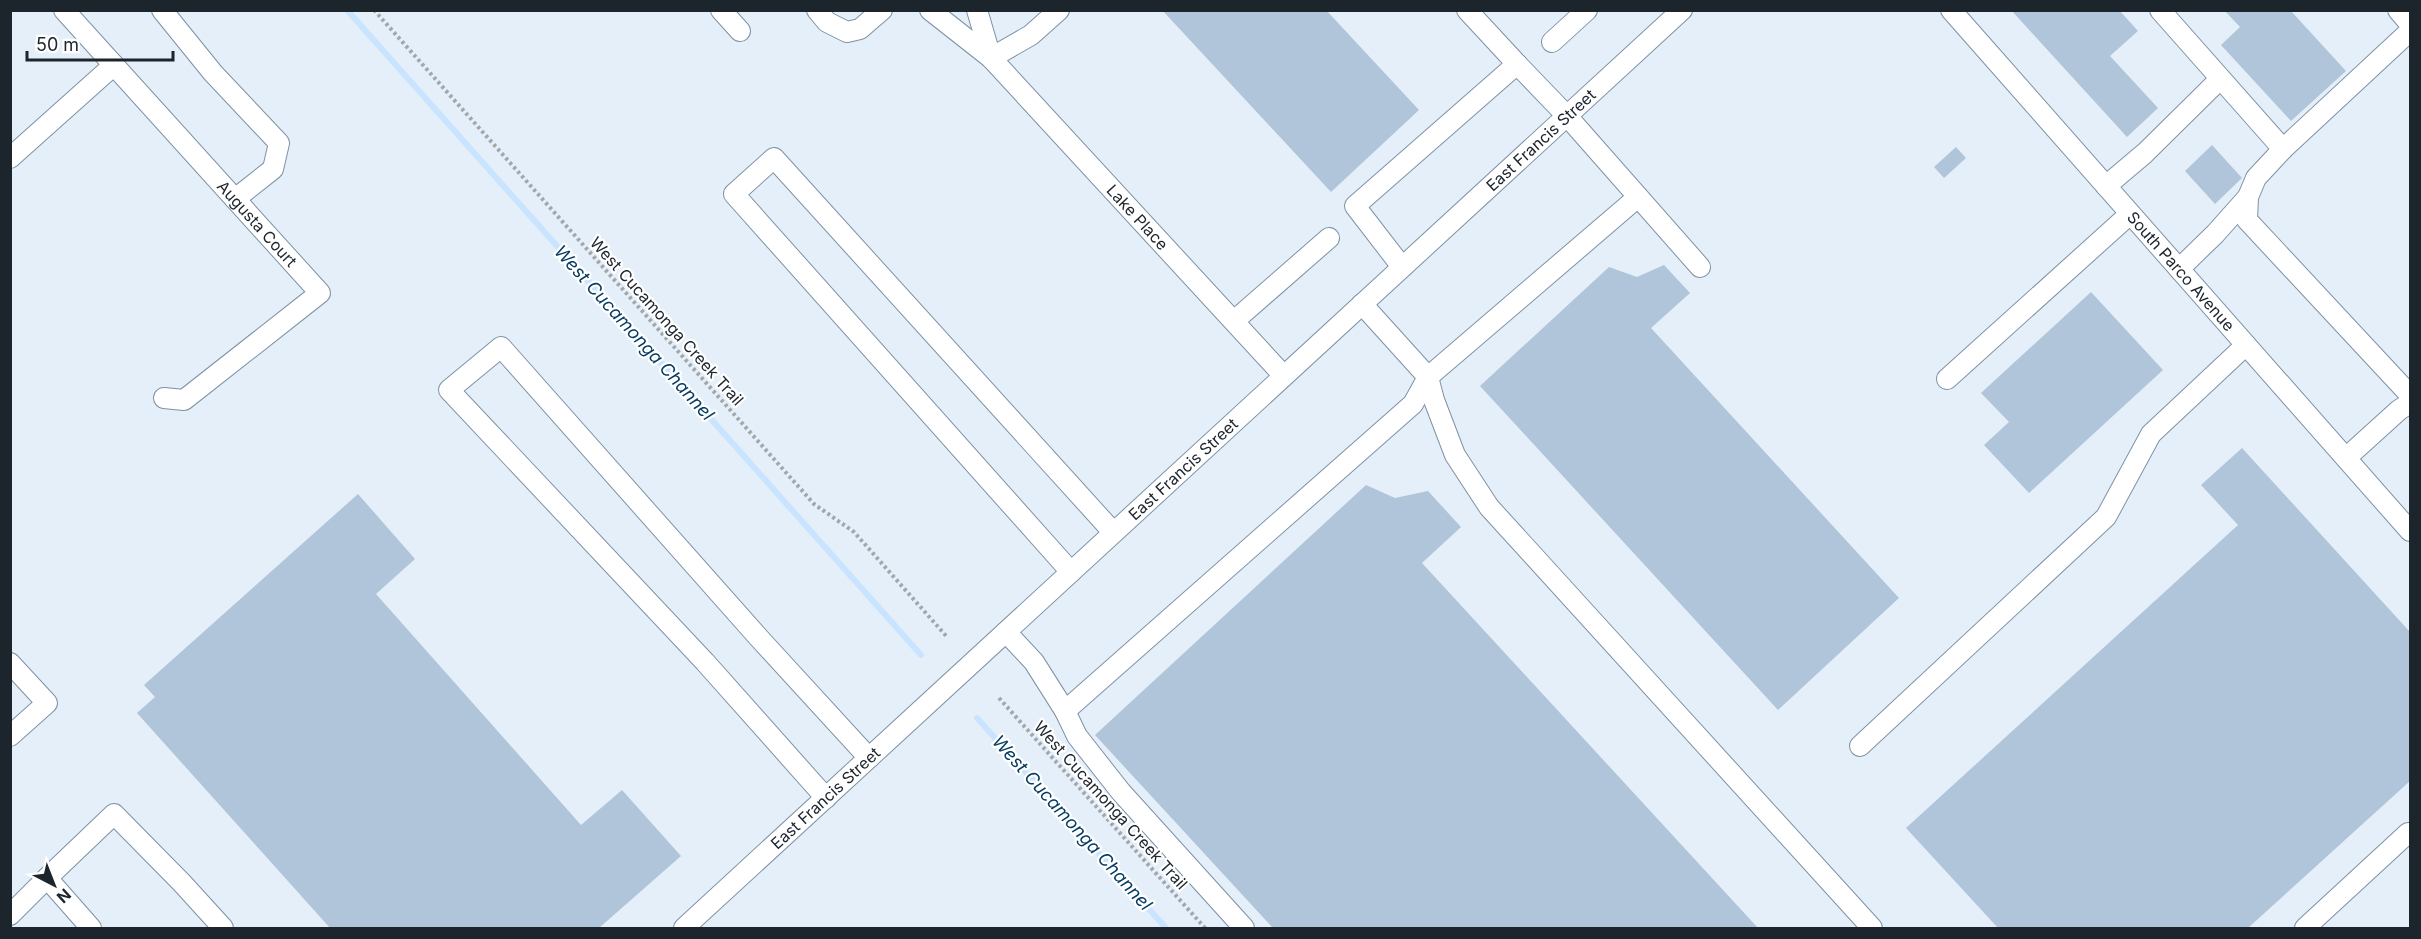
<svg xmlns="http://www.w3.org/2000/svg" width="2421" height="939" viewBox="0 0 2421 939" font-family="Inter,sans-serif">
<rect width="100%" height="100%" fill="#f5f9fd"/>
<path fill="#e4eff9" d="M11,11h2399v917h-2399z"/>
<g fill="none" stroke-linecap="round" stroke-linejoin="round">
<path stroke="#c9e4fe" stroke-width="6" d="M347,10l574,645
M977,718l189,210"/>
</g>
<path fill="#b0c5d9" d="M1162,10h164l93,100 -88,82z
M2011,10h108l19,21 -28,25 48,52 -31,29z
M2224,10h66l56,61 -55,50 -70,-76 19,-18z
M2212,145l30,33 -27,26 -30,-33z
M1956,147l10,11 -22,20 -10,-11z
M1664,265l26,28 -39,35 248,270 -121,112 -298,-324 129,-119 28,10z
M2091,292l72,78 -134,123 -45,-48 25,-23 -28,-29z
M2242,448l168,184v149l-162,147h-250l-92,-100 332,-303 -37,-40z
M1366,485l29,13 33,-7 33,36 -39,36 336,365h-485l-178,-193z
M358,494l57,65 -39,35 205,231 41,-35 59,66 -82,72h-269l-193,-215 18,-16 -11,-12z"/>
<g fill="none" stroke-linecap="round" stroke-linejoin="round">
<g stroke="#7e92a5" stroke-width="22">
<g id="minor">
<path id="s1" d="M64,10l256,283 -136,107 -20,-2"/>
<path d="M162,10l51,63 66,70 -6,26 -38,30"/>
<path d="M721,10l19,21"/>
<path d="M817,10l10,12 20,10 13,-3 22,-19"/>
<path id="s2" d="M930,10l61,48 292,317"/>
<path d="M977,10l14,48"/>
<path d="M1467,10l50,54"/>
<path id="s3" d="M1951,10l459,521"/>
<path d="M2160,10l123,139"/>
<path d="M2398,10l12,14"/>
<path d="M2410,31l-127,118 -27,29 -8,19 -1,23 163,175"/>
<path d="M1552,42l35,-32"/>
<path d="M991,58l40,-23 28,-25"/>
<path d="M10,158l104,-93"/>
<path d="M2106,186l39,-33 75,-74"/>
<path d="M1402,267l-47,-61 162,-142 50,52 133,151"/>
<path d="M2179,269l36,-35 33,-37"/>
<path d="M1362,304l66,73 210,-180"/>
<path d="M1234,321l95,-83"/>
<path d="M1428,377l6,23 21,55 34,52 383,421"/>
<path d="M1947,379l183,-165"/>
<path d="M2346,458l53,-48 11,-7"/>
<path d="M1071,572l-337,-378 40,-36 339,374"/>
<path d="M1006,632l28,30 31,49 348,-307 15,-27"/>
<path d="M10,663l37,40 -37,33"/>
<path d="M1065,711l12,25 44,56 123,136"/>
<path d="M1860,746l246,-229 45,-83 95,-89"/>
<path d="M826,798l-121,-136 -256,-272 52,-43 258,291 110,120"/>
<path d="M10,915l37,-37"/>
<path d="M91,928l-44,-50 67,-64 68,69 41,45"/>
<path id="s4" d="M684,928l998,-918"/>
<path d="M2305,928l103,-95h2"/>
</g>
</g>
<path stroke="#a1a7ac" stroke-width="4" stroke-dasharray="3 3" stroke-linecap="butt" d="M374,10l440,494 40,28 94,106
M999,698l206,230"/>
<use href="#minor" stroke="#fff" stroke-width="20"/>
</g>
<g text-anchor="middle" stroke-width="4.5" stroke-linejoin="round" paint-order="stroke">
<g font-size="16" fill="#1c242c" stroke="#fff">
<text dy="6" stroke="none"><textPath href="#s4" startOffset="1164">East Francis Street</textPath></text>
<text dy="6" stroke="none"><textPath href="#s2" startOffset="294">Lake Place</textPath></text>
<text dy="6" stroke="none"><textPath href="#s1" startOffset="288">Augusta Court</textPath></text>
<text dy="6" stroke="none"><textPath href="#s3" startOffset="348">South Parco Avenue</textPath></text>
<text transform="translate(667 321) rotate(48)" y="6">West Cucamonga Creek Trail</text>
<text dy="6" stroke="none"><textPath href="#s4" startOffset="678">East Francis Street</textPath></text>
<text dy="6" stroke="none"><textPath href="#s4" startOffset="192">East Francis Street</textPath></text>
<text transform="translate(1111 805) rotate(48)" y="6">West Cucamonga Creek Trail</text>
</g>
<g font-size="18" font-style="italic" fill="#073d63" stroke="#fff">
<text transform="translate(634 333) rotate(48)" y="6">West Cucamonga Channel</text>
<text transform="translate(1072 823) rotate(48)" y="6">West Cucamonga Channel</text>
</g>
</g>
<rect width="2421" height="939" fill="none" stroke="#1c242c" stroke-width="24"/>
<g transform="translate(54 885) rotate(138)" stroke="#ffffff" stroke-width="4.5" paint-order="stroke">
<path d="M0-4.5L10 22L0 15L-10 22Z" fill="#1c242c"/>
<text y="-9" font-size="16" font-weight="bold" text-anchor="middle" fill="#1c242c">N</text>
</g>
<path d="M27 51v9h146v-9" fill="none" stroke="#1c242c" stroke-width="3"/>
<text x="36" y="51" font-size="18" fill="#1c242c" stroke="#ffffff" stroke-width="4.5" paint-order="stroke">50 m</text>
</svg>
